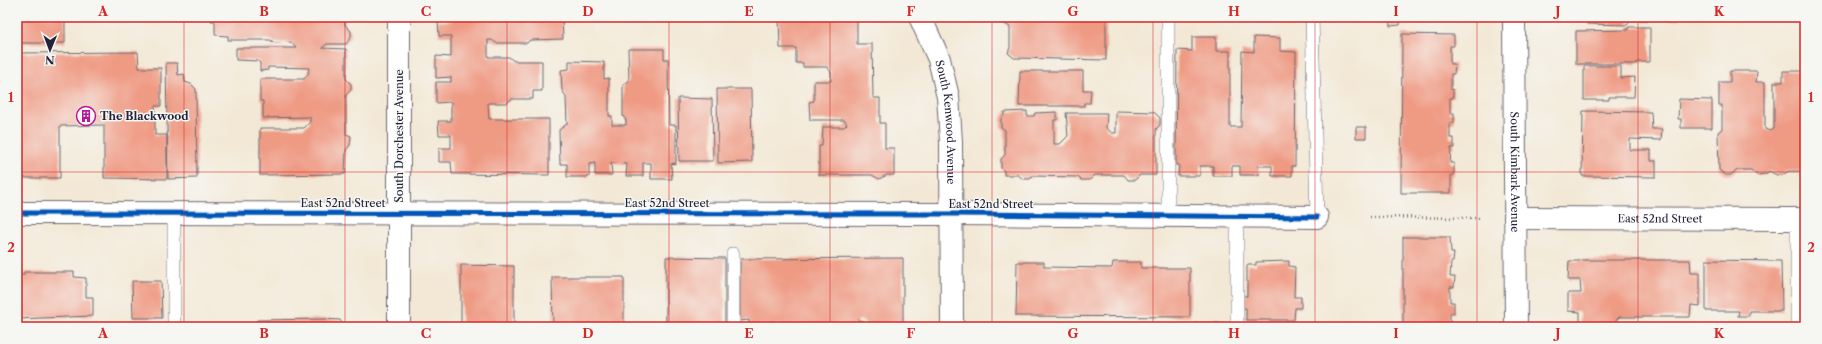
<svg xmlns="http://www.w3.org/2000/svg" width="1822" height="344" viewBox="0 0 1822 344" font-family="'Libre Caslon Text',serif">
<rect width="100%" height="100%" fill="#f6f6f2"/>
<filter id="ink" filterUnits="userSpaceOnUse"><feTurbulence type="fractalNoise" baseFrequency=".025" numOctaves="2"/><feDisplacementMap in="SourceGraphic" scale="8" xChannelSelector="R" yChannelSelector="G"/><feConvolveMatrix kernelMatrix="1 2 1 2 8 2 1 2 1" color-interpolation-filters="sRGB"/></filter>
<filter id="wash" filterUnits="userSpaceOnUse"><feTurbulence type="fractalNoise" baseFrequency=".012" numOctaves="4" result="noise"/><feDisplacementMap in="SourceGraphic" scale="16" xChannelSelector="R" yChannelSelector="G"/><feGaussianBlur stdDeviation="0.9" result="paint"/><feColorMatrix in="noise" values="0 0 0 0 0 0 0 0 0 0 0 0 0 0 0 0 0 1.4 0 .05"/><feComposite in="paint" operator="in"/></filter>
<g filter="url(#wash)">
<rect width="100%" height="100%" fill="#f3e8d5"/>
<g id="blocks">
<path fill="#ef9a83" d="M17,17h48v26h-46v-4h-2z
M211,17h134v8l6,6v6l-5,7h-19l-5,4 24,1v30l5,5v6l-5,5v39l5,2 -1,9 -4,5 -1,24 -85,1v-47h44l6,-6v-5l-47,1v-17h-3v-22h44l4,-5 1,-6 -41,-1v3l-8,1v-8l-2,-2 -22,-1v-12h60l-5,-6 -16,1 -5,-3h-42v-4l-13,-1v-14h-4z
M451,17h111l1,22 -33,1 -3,3h-31l-4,-3h-4v17h21l5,4h28v30h-9v8h-22l-4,4h-19l1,16h60v56l-97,-1 -1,-12h-12v-14h12v-13h-12l-1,-14h13v-19l-15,1v-21h15v-5l-15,1v-22l15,1v-21h-12l-1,-15h13z
M857,17v27h15l1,54h7v25h5v25h9v27h-7l-8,4 -7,-4h-53v-29h3l1,-19h21l3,-3 -3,-4h-34l-1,-18 5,-1v-20h17v-9l-4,-5h-24v-4h-7v-15h-16l-1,-30z
M1001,17h80v2h25v41l-92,-2 -6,-5 2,-6v-20l-8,-5z
M1389,17h11v8l-10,1z
M1587,17h92v3h-48l-4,5 -40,-1z
M1628,27h22v35h-13l-1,2h-60v-33l52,-1z
M1402,34l52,1v11h-4v18h5l-1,10h-3v16l2,-1v9h-3v15h4v10h-4v15h4v10h-3l-1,15h4v12h-3v18h-50z
M1192,37h24v14h14v76h11l1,-76 12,1v-15l26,1v13l16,1 -1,114h-3v10h-20v-10h-14l1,9h-19v-9h-8v10h-19v-10h-13v10h-22l1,-11h-3l1,-115 15,1z
M628,49h36v10h4l1,66h7v38l-5,1 1,15h-21v-16h-8v13h-17l1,-12 -16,-1 1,12h-17v-12l-6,1v13h-22v-13h-7l-1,-34 8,-6 -1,-27 -4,-7 -1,-20 8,-1v-8l35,1v17l5,-1v38h3v9h14v-5l-3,-4v-31l6,-4z
M138,52l1,16h22v38h-6v29h12v44l-63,-1v-53l-44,1v52h-43v-125z
M166,63h11l1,12 6,-1 1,8 6,2 5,5 1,89 -29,1z
M1584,66h37v12l14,-1 -1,20h-25v3h-25z
M1020,71h63v19h8l-1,13h-6v3h-65z
M1730,71h27l-1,11h9v47l5,2 4,-2v-47h9v-11h22v102l-2,-2h-14l-7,4h-5l-8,-4 -3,3 -9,1 -6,-5h-13l-8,5h-4l-7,-5 -1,-38 4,-3v-24h-3v-23h11z
M717,89h34l1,73 -34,1z
M678,98l34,1 1,62h-34z
M1679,99l33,1v28h-31v-9h-3z
M1027,111v5h7l1,-3 22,-1v8h-3v24h6l8,-8 -2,-23h41l-1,15 6,5h4v-22l38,1 6,6v7l-4,4v46h-16l-5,5h-7l-4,-5h-29l-5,5h-9l-3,-3 -45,-1 -3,3h-7l-5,-4h-14v-4l-3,-3v-9l4,-4v-25l-4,-3v-9l3,-3v-3z
M1583,111l68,1 1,17h10l-1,11 -31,-1v11h21v11h5v16l-74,-1z
M1356,127h10v11h-10z
M1403,237h47l1,16h3l-1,9h-2l-1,15h5l-1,10h-4v15h4v11h-4v14h-47z
M666,257l59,1v69h-59z
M903,258v69h-38l-1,-6 -6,-1v6h-15v-2l-94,1v-5l-9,1v-62z
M1580,260h110l1,13h9v33l-9,-1 -1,12h-71l-6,7h-33v-12l-12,-1v-18h13l-1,-13h-12l1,-19h11z
M1706,260l75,1 1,50h-33v5h-11l1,-5h-33z
M1289,261v5l6,1 -1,30h7v11h-6l-1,12h-48v-12h-3v-12h4v-31h9v-3z
M1017,262h27v5l68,1 1,-6h28v6h49v49l-174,-1z
M461,265l53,1v61h-53z
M24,272h50v5l12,1v19h7v19l-76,3v-44h7z
M552,277h72v50h-71z
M132,281h29l1,37h-29z
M326,319l14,1 4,7h-88l1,-7z
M1195,323h29l-1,4h-28z"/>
</g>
</g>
<g filter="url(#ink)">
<use href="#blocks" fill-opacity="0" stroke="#6b6771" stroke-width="1"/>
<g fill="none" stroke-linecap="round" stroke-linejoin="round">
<g stroke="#6b6771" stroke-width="14">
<path id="lane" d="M1168,17v198
M1312,17l5,200
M733,254v73
M174,327v-114
M1237,327v-111
M1797,327v-108"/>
</g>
<g stroke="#6b6771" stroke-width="24">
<g id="street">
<path id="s1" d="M920,17l19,42 9,38 3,44 1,186"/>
<path id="s2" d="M1514,17l2,310"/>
<path d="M17,213l935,1 365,3"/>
<path id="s3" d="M1515,218l290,1"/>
<path d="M399,327v-310"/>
</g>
</g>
<path stroke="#6b6771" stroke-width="2.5" stroke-dasharray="1 3" stroke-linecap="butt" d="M1370,217l110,1"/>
<use href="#lane" stroke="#fff" stroke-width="13"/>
<use href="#street" stroke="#fff" stroke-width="22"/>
<g stroke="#f6f6f2" stroke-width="8">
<path id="cycleway" d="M17,213l935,1 365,3"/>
</g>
<use href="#cycleway" stroke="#0057b8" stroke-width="5"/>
</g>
</g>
<path fill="none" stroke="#d62828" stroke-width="1" stroke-opacity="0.55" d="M184,17v310M345,17v310M507,17v310M669,17v310M830,17v310M992,17v310M1153,17v310M1315,17v310M1477,17v310M1638,17v310M17,172h1788"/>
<defs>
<g id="building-ring" transform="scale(1)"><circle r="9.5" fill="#f6f6f2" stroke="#b5179e" stroke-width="1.5"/><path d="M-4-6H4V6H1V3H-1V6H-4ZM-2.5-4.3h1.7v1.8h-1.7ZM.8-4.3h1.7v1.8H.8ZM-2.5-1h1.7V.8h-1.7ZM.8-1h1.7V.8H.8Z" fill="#b5179e"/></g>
</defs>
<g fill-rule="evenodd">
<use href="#building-ring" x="86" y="116"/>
</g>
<g text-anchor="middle" stroke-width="3" stroke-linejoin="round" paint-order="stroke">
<g font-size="11" font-weight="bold" fill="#22223b" stroke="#f6f6f2" text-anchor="start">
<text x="100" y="120">The Blackwood</text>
</g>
<g font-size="11" fill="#22223b" stroke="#f6f6f2">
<text dy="4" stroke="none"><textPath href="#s1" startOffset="110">South Kenwood Avenue</textPath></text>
<text transform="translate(399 136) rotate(-90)" y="4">South Dorchester Avenue</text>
<text dy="4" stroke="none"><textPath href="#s2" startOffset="155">South Kimbark Avenue</textPath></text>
<text x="343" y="207">East 52nd Street</text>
<text x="667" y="207">East 52nd Street</text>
<text x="991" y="208">East 52nd Street</text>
<text dy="4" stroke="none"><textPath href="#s3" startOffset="145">East 52nd Street</textPath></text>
</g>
</g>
<rect width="1822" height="344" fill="none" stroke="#f6f6f2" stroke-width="44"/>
<g transform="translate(50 50) rotate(181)" stroke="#f6f6f2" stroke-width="3" paint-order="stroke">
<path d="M0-3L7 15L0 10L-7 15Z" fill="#22223b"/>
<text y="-6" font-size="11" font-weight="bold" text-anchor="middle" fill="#22223b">N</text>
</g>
<rect x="22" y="22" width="1778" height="300" fill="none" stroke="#d62828" stroke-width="1.5"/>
<g font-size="13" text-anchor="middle" font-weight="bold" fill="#d62828">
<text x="103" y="16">A</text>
<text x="264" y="16">B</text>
<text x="426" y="16">C</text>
<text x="588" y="16">D</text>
<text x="749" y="16">E</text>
<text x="911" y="16">F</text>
<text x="1073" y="16">G</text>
<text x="1234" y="16">H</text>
<text x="1396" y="16">I</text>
<text x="1558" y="16">J</text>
<text x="1719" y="16">K</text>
<text x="11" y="102">1</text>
<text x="1811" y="102">1</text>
<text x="11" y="252">2</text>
<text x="1811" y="252">2</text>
<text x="103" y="338">A</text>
<text x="264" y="338">B</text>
<text x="426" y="338">C</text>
<text x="588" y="338">D</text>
<text x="749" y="338">E</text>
<text x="911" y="338">F</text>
<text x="1073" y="338">G</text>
<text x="1234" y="338">H</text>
<text x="1396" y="338">I</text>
<text x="1558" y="338">J</text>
<text x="1719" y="338">K</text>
</g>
</svg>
